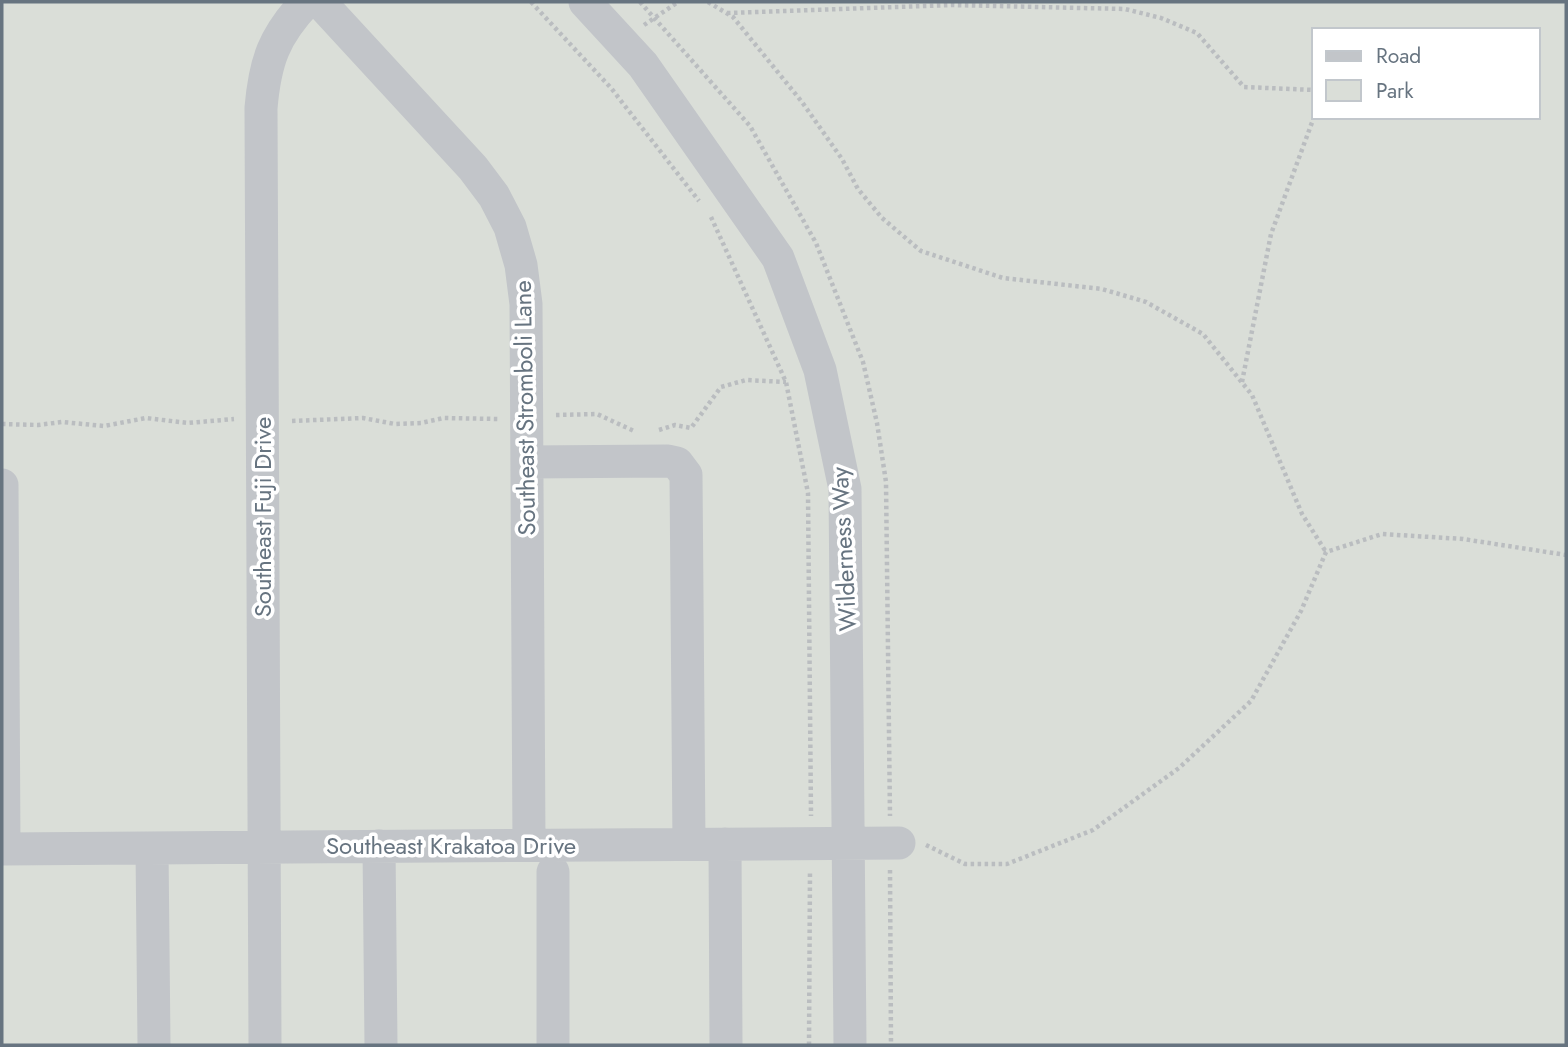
<svg xmlns="http://www.w3.org/2000/svg" width="1568" height="1047" viewBox="0 0 1568 1047" font-family="Jost,sans-serif">
<rect width="100%" height="100%" fill="#fafaf8"/>
<path fill="#daded8" fill-rule="evenodd" d="M2,2h1564v1043h-1564zM1314,30h224v87h-224z"/>
<g fill="none" stroke-linecap="round" stroke-linejoin="round">
<path stroke="#babdc0" stroke-width="4.5" stroke-dasharray="3.5 3.5" stroke-linecap="butt" d="M531,2l80,86 88,113
M640,2l110,124 66,117 47,119 14,61 9,59 4,334
M708,2l25,15 69,85 40,57 16,30 24,29 39,33 82,27 99,11 44,13 57,32 49,61 50,119 24,38
M727,13l225,-8 173,4 36,9 36,15 47,54 70,3
M644,25l34,-23
M711,217l75,165 22,111 3,323
M1242,382l29,-148 43,-117
M556,415l41,-1 37,17
M292,421l71,-3 32,6 26,-1 23,-5 54,1
M2,424l36,1 24,-3 42,4 42,-8 42,5 46,-4
M659,430l16,-5 16,3 30,-41 25,-7 40,2
M926,845l39,19h42l86,-34 86,-62 72,-67 50,-90 25,-59 56,-18 81,5 103,16
M890,870l1,175
M809,1045l1,-175"/>
<path stroke="#c2c5c9" stroke-width="33" d="M320,2l153,166 21,28 16,31 11,38 5,39 3,541
M585,2l58,63 135,193 42,112 25,119 5,556
M527,462l141,-1 9,2 9,12 3,369
M2,485l2,364
M725,844l1,201
M379,846l2,199
M152,848l2,197
M2,849l897,-6
M265,1045l-4,-937c4,-47 13,-72 45,-106
M553,1045v-173"/>
</g>
<g text-anchor="middle" stroke-width="7" stroke-linejoin="round" paint-order="stroke">
<g font-size="24" fill="#677480" stroke="#fff">
<text transform="translate(525 408) rotate(-91)" y="8">Southeast Stromboli Lane</text>
<text transform="translate(263 517) rotate(-90)" y="8">Southeast Fuji Drive</text>
<text transform="translate(844 549) rotate(-93)" y="8">Wilderness Way</text>
<text x="451" y="854">Southeast Krakatoa Drive</text>
</g>
</g>
<rect width="1568" height="1047" fill="none" stroke="#677480" stroke-width="7"/>
<rect x="1312" y="28" width="228" height="91" fill="#ffffff" stroke="#c2c7cc" stroke-width="2"/>
<rect x="1326" y="51" width="35" height="10" fill="#c2c5c9" stroke="#c2c7cc" stroke-width="2"/>
<text x="1376" y="63" font-size="21" fill="#677480">Road</text>
<rect x="1326" y="80" width="35" height="21" fill="#daded8" stroke="#c2c7cc" stroke-width="2"/>
<text x="1376" y="98" font-size="21" fill="#677480">Park</text>
</svg>
